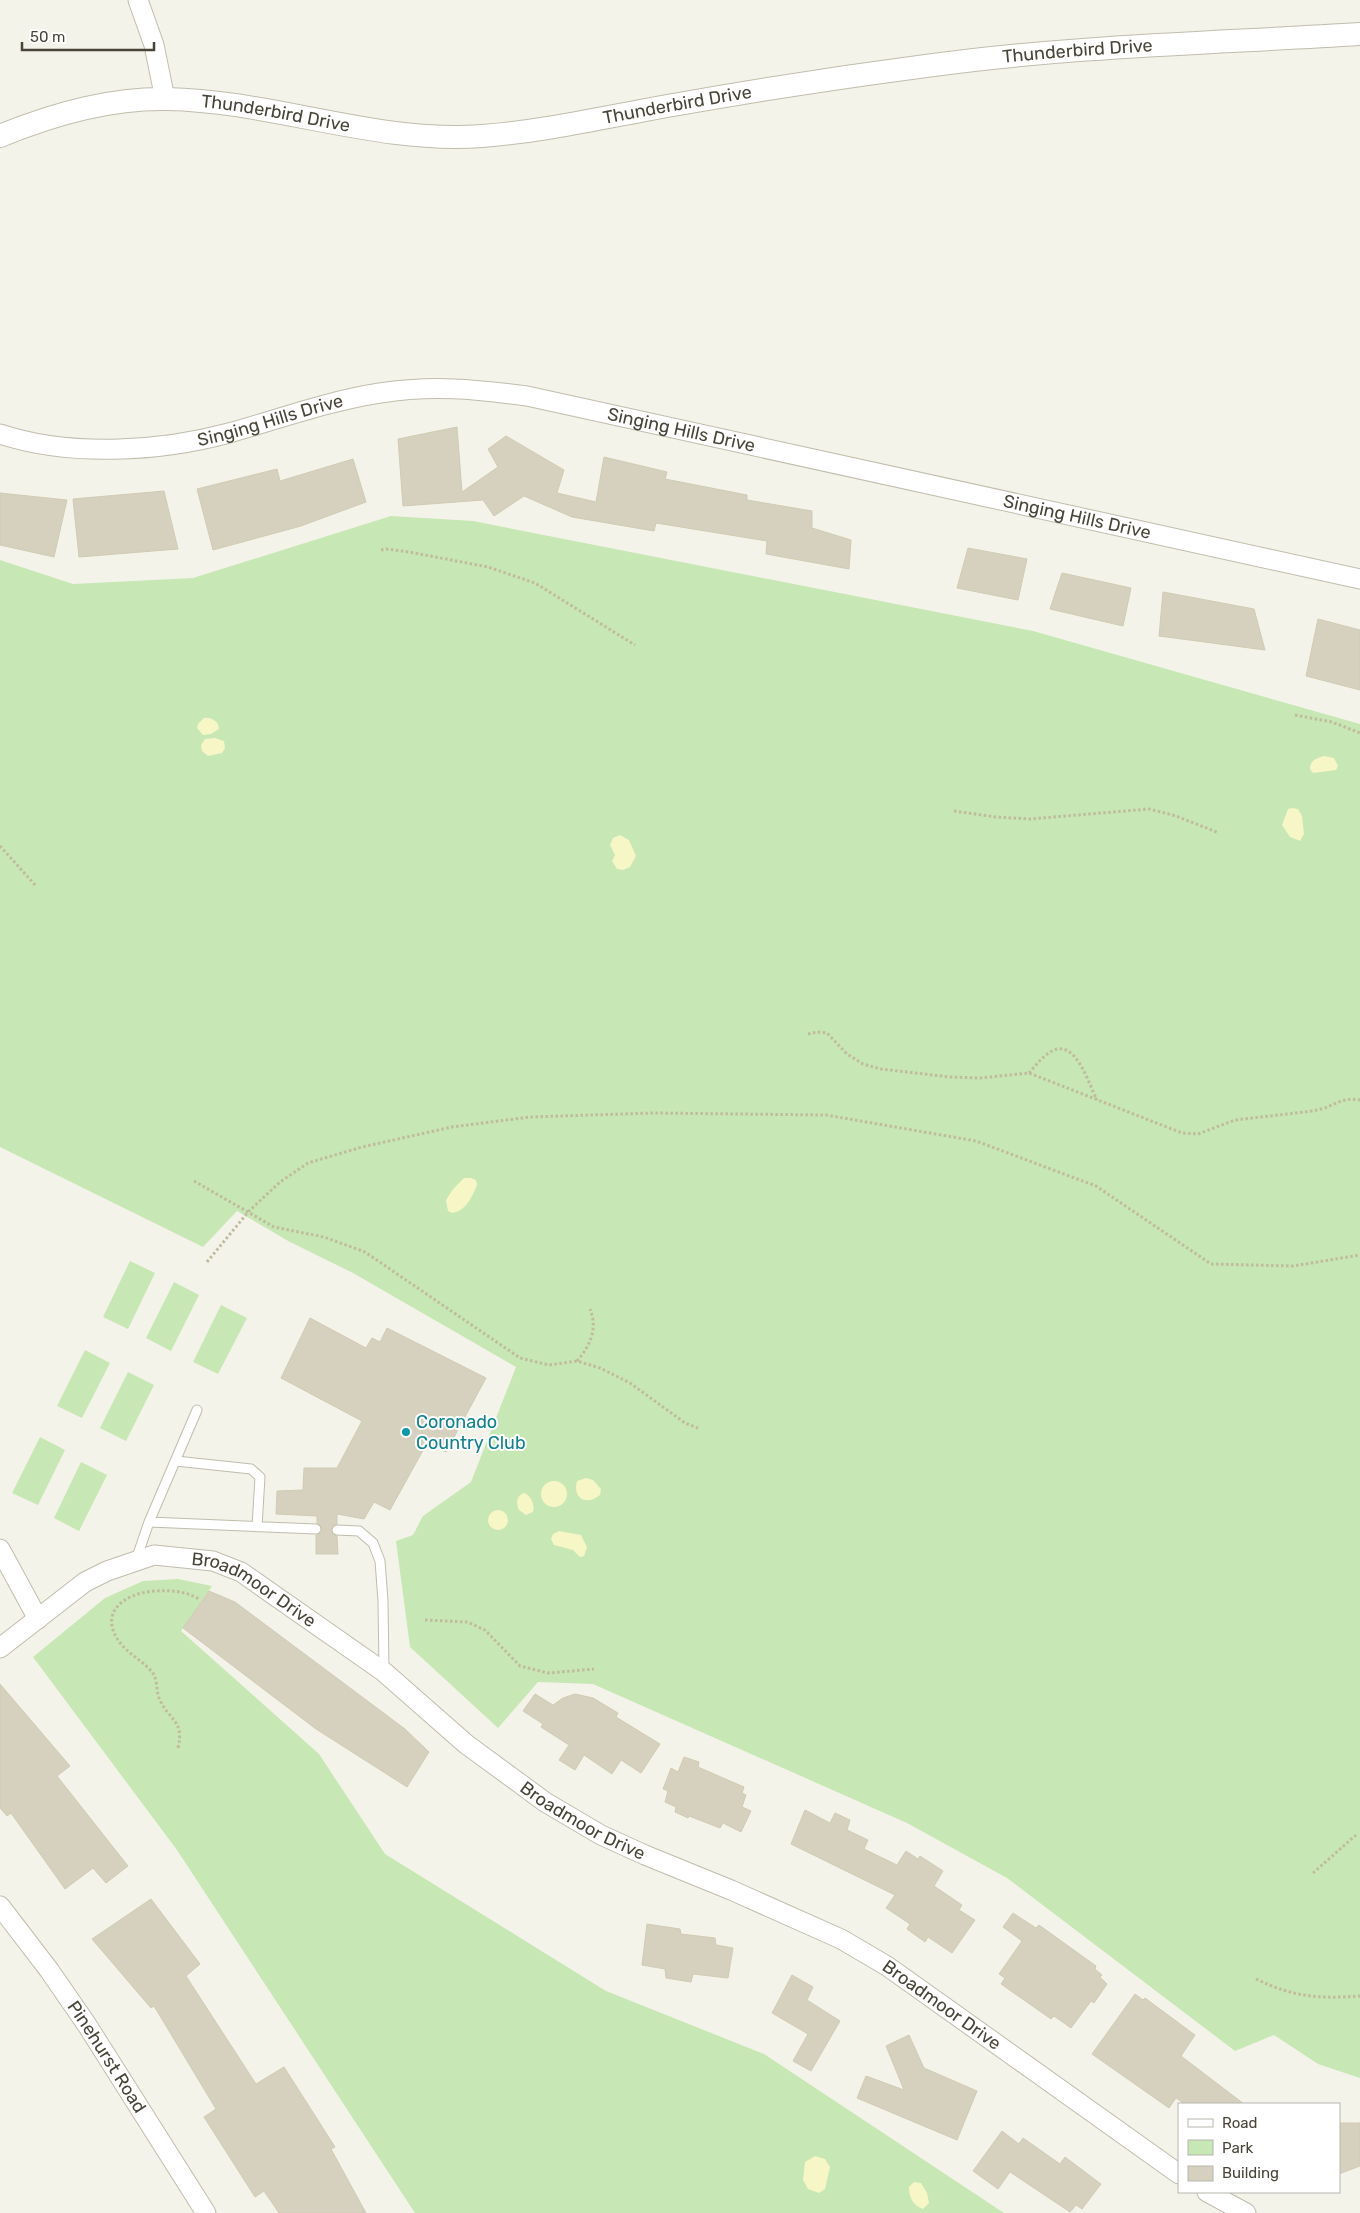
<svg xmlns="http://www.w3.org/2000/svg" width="1360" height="2213" viewBox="0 0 1360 2213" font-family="Rubik,sans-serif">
<rect width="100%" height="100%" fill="#f4f3ea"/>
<path fill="#c7e7b4" d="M391,516l82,5 560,110 327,93v1354l-42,-14 -44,-29 -39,16 -228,-173 -100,-55 -314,-139 -55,-2 -40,46 -88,-81 -14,-106 17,-6 10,-19 48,-34 45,-115 -163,-94 -63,-31 -53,-31 -34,36 -203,-100v-587l73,24 120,-6z
M130,1261l25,12 -27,56 -25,-12z
M174,1282l25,13 -28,56 -25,-13z
M221,1305l26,13 -29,56 -25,-12z
M85,1350l25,13 -28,55 -25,-12z
M128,1372l26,13 -28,56 -26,-13z
M40,1437l25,13 -27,55 -26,-12z
M81,1462l26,13 -28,56 -25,-13z
M178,1579l34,7 -31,45 138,123 66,100 221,137 158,63 240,159h-589l-238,-363 -144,-193 72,-59 38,-17z"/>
<path fill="#f7f6c7" d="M204,718c7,-1 15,3 15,11l-8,5 -8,1 -6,-7 1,-4z
M215,738l9,3 1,7 -3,5 -14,3 -6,-5 -1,-6 4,-6z
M1324,756l10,2 4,8 -2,4 -23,3 -3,-4c0,-9 7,-11 14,-13z
M1292,808l6,1 4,7 2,18 -4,7 -10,-4 -8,-12 6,-16z
M620,835l9,5 7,16 -6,11 -7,3 -6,-1 -5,-8 3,-6 -5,-10 3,-7z
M464,1178h7l5,2 1,5c-5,12 -11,26 -25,28l-4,-2 -2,-11 7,-11z
M586,1478l7,2 8,9 -1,6c-13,11 -28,4 -23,-14z
M541 1494a13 13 0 1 1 26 0a13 13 0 1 1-26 0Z
M524,1493c7,2 11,12 9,19l-7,3 -7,-5c-3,-7 -3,-14 5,-17z
M488 1520a10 10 0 1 1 20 0a10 10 0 1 1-20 0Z
M559,1531l22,4 6,12 -3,9 -4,1 -7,-7 -19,-5 -3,-6 2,-5z
M815,2156l10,3 5,8 -5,22 -6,4 -11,-4 -5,-9 2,-18z
M914,2182l7,1 6,10 2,10 -6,6c-10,-3 -14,-12 -14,-22z"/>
<path fill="#d6d1bf" stroke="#d1cbb3" d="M457,427l5,65 36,-25 -10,-18 18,-13 58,34 -7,23 39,9 8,-45 63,15 -2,7 82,16v5l65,11v17l39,12 -2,29 -83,-15 1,-13 -111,-18 -2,8 -82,-14 -48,-21 -30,20 -11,-16 -80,6 -5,-67z
M353,459l13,43 -65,24 -88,24 -16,-61 80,-20 3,12z
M164,491l14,58 -99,8 -6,-58z
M0,493l67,7 -13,57 -54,-12z
M968,548l59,11 -9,41 -61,-12z
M1062,573l69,15 -8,38 -73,-17z
M1163,592l91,17 11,41 -106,-14z
M1318,619l42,11v60l-54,-14z
M310,1318l56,30 6,-10 8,4 7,-14 99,50 -40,74 -19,-9 -37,67 -16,-8 -10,17 -27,-5v10l-5,2 -1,4 2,5 4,1 1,18h-22v-19l5,-2 1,-4 -5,-6v-7l-41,-2 1,-23 26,-1 1,-22h33l25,-47 -81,-43z
M209,1591l26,11 170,127 24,23 -22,35 -91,-58 -133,-101z
M0,1684l70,82 -13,10 71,90 -22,17 -13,-15 -28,21 -54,-76 -4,3 -7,-8z
M535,1694l18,11 10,-7 12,-4 18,4 25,15 -2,4 44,27 -19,29 -20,-13 -9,14 -28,-19 -9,15 -16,-10 10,-15 -28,-18 2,-3 -20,-13z
M684,1757l15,5 -1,5 46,20 -2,6 4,2 -4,12 9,4 -10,21 -18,-9 -3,5 -31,-12 -1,2 -13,-6 1,-5 -11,-5 3,-11 -5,-2 8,-21 7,4z
M805,1810l25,13 5,-10 15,7 -3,10 21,10 -4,9 33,16 9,-14 12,8 2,-3 23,15 -9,15 28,19 -3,5 16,10 -23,33 -24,-16 -3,5 -18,-13 3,-5 -24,-16 9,-13 -104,-51z
M151,1899l49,65 -14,12 70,108 28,-17 51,80 -4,2 35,64h-87l-15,-22 -9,6 -51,-80 12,-8 -62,-103 -3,2 -59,-69z
M1013,1913l23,15 3,-3 57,41 -1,3 7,6 -2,2 7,7 -13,19 -3,-2 -20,27 -17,-12 -3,3 -50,-35 4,-6 -6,-4 23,-33 -19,-14z
M647,1924l33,5 1,5 34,4 1,7 17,3 -5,30 -35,-4 -2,8 -25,-4 -1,-9 -23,-4z
M792,1975l21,12 -6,13 33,21 -29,50 -18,-10 15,-27 -36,-21z
M1135,1994l8,6 2,-2 50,37 -14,21 63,48h-59l-9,-6 -7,10 -77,-54z
M909,2035l15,33 53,23 -20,49 -100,-42 9,-22 38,14 -18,-44z
M1339,2123h21v43l-21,8z
M1002,2131l17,13 4,-6 37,26 5,-7 36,27 -19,25 -6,-4 -6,7 -60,-40 -12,17 -25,-18z"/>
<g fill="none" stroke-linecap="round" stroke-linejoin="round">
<g stroke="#c0bdac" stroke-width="11">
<path id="service" d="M176,1461l75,8 9,8 -3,50
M149,1522l48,-112
M337,1530l22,1 14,12 7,18 3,40 1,70
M136,1560l13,-38 167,7"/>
</g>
<g stroke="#c0bdac" stroke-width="21">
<g id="minor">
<path d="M138,0l16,45 11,54"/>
<path id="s1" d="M0,434c69,23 159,18 229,-1 50,-14 99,-32 151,-40 53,-8 94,-4 147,3l833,183"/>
<path d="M0,1549l38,70"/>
<path id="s2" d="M0,1648l85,-66 22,-11 47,-16 59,6 28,11 143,100 82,72 79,58 56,33 44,20 86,35 110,49 46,27 292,208"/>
<path id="s3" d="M0,1906l49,64 38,55 119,188"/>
<path d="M1207,2192l39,21"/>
</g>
</g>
<g stroke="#c0bdac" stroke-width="24">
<g id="tertiary">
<path id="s4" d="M0,136c53,-22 110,-38 167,-37 107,2 209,45 315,37 65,-5 128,-20 191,-31 84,-15 169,-28 253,-39 144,-20 289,-23 434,-32"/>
</g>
</g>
<path stroke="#c1bb9e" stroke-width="3" stroke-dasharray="2.5 2.5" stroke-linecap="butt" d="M381,550l6,-1 22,3 79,15 47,16 100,62
M1295,715l37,7 28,11
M954,811l42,6 34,2 119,-10 27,7 43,17
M0,846l36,40
M808,1034l9,-2 10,1 20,21 16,10 18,5 69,8 31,1 48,-5 153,60 16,1 37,-14 78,-9 12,-3 16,-7 10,-2 9,1
M1029,1073c7,-8 14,-17 23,-22 24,-13 37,34 45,49
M194,1181l80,46 50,10 41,15 155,106 29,7 28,-4 23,7 30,15 55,40 15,6
M207,1262l42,-51 31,-29 28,-19 54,-16 90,-20 78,-10 123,-4 173,2 150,26 120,45 115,78 82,2 67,-11
M577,1361c13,-15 21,-32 13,-52
M425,1620l42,2 18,8 35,36 28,7 46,-4
M178,1748c7,-28 -10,-28 -19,-50 -3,-8 -1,-19 -7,-26 -8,-10 -22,-17 -31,-28 -24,-30 2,-51 34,-53 16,-1 30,0 44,8
M1313,1873l43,-38
M1256,1979c37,18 63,20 104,17"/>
<use href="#service" stroke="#fff" stroke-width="9"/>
<use href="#minor" stroke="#fff" stroke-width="19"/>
<use href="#tertiary" stroke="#fff" stroke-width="22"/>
</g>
<circle fill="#0f9aa8" stroke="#fff" stroke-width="2" cx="406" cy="1432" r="5"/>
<g text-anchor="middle" stroke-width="4" stroke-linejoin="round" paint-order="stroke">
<g font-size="18" fill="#484538" stroke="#fff">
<text dy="6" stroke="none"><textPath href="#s4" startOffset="1092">Thunderbird Drive</textPath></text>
<text dy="6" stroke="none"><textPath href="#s4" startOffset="688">Thunderbird Drive</textPath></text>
<text dy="6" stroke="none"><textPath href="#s4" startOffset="282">Thunderbird Drive</textPath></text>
<text dy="6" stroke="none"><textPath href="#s1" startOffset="275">Singing Hills Drive</textPath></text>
<text dy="6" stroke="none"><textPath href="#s1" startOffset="694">Singing Hills Drive</textPath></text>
<text dy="6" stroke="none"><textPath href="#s1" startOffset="1099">Singing Hills Drive</textPath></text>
<text dy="6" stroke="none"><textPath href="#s2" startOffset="290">Broadmoor Drive</textPath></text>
<text dy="6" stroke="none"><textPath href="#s2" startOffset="695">Broadmoor Drive</textPath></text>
<text dy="6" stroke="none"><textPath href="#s2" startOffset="1100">Broadmoor Drive</textPath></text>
<text dy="6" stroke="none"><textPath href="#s3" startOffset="185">Pinehurst Road</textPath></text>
</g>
<g font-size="18" fill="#0d838f" stroke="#fff" text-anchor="start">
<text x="416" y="1428">Coronado<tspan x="416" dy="21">Country Club</tspan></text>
</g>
</g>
<rect x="1178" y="2103" width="162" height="90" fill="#ffffff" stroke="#b6b5af"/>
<rect x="1188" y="2119" width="25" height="8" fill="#ffffff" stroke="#b6b5af"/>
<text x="1222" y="2128" font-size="15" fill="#484538">Road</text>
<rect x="1188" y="2140" width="25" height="15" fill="#c7e7b4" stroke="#b6b5af"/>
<text x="1222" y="2153" font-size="15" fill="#484538">Park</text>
<rect x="1188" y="2166" width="25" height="15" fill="#d6d1bf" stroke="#b6b5af"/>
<text x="1222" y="2178" font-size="15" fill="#484538">Building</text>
<path d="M22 42v8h132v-8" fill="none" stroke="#484538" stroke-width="2.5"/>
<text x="30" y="42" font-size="15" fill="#484538" stroke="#ffffff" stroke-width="4" paint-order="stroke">50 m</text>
</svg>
